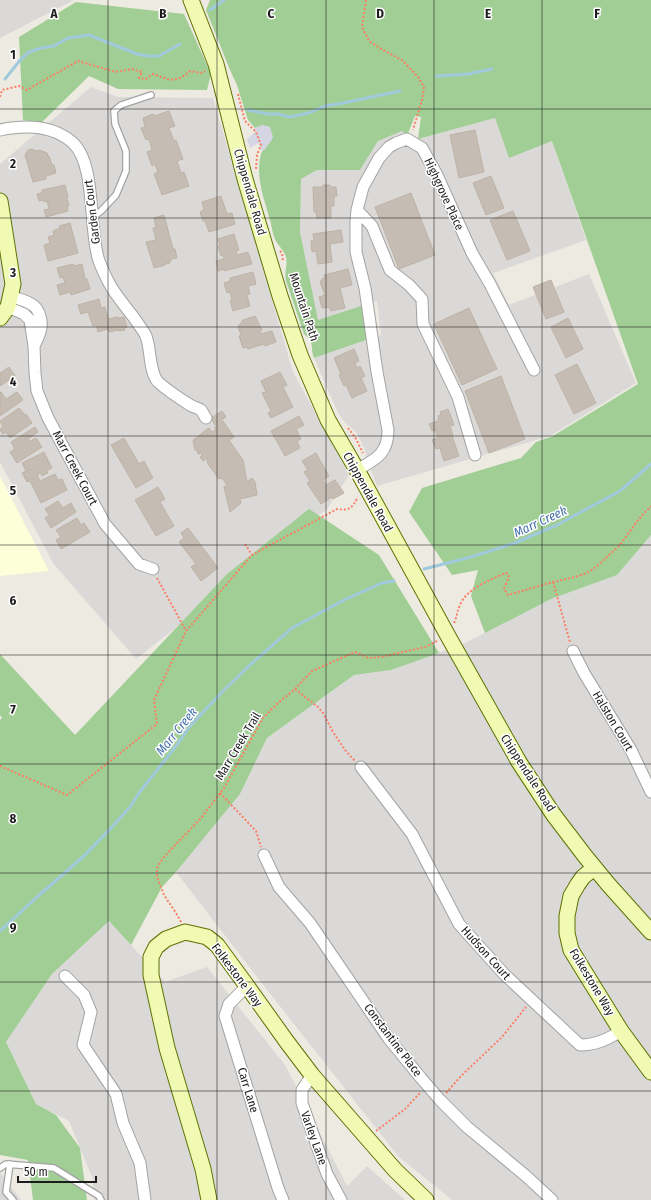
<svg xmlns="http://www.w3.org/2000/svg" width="651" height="1200" viewBox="0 0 651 1200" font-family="'Fira Sans Condensed',sans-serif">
<rect width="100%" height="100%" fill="#edeae1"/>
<path fill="#dad9d8" d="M0,0h74l-74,38z
M91,87l27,10 95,1 80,274 56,103 -22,34 -191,150 -83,-96 -53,-101v-298z
M495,118l15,39 42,-16 34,99 -93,33 16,32 80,-31 47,109 -86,53 -173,50 -11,-29 -1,-7 -9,-18 -11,-9 -7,-10 -24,-55 67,-23 -4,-34 -59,20 -18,-89 1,-53 16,-9h43l18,-29 23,-11 6,6 11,3z
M651,535v665h-199l-54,-44 -134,-170 -88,-114 64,-78 27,-56 87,-63 37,-5 72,-26 88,-45 66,-24z
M109,921l56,61 42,-15 78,98 62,121 20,-20 38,34h-310l-3,-23 -23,-56 -33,-17 -30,-62 46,-68z
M0,1172l20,27 1,1h-21z"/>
<path fill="#fcffd8" d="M0,476l49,95 -49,5z"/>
<path fill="#a1ce95" d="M210,0h441v535l-34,40 -66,24 -66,34 -14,-37 7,-26 -26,5 -43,-63 13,-24 99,-30 15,-16 17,-6 85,-52 -86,-243 -43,17 -14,-40 -77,21 3,-22 -6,-1 -8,20 -5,-5 -24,10 -18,29h-43l-16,9 -1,53 18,88 46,-15 5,34 -55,19c-4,-11 1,-15 -10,-24l-18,-53c-2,-9 2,-17 0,-24 -2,-7 -7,-10 -10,-16 -3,-5 -4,-14 -6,-21 -6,-22 -16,-46 -8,-69l3,-2 -2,-24 -8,3 -7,-8 -11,-35 -7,-15 -24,-60z
M76,2l108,12 27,60 -4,16 -89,-1 -29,-13 -48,47 -18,-3 -4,-83z
M309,509l70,46 60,98 -48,17 -37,5 -87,63 -27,56 -64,78 -14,15 -31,58 -22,-24 -57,53 -46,68 30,62 20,11 24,33 7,52h-54l-5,-40 -28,-5v-435l2,-2 -2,-3v-61l75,81 152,-161z"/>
<path fill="#d6d5e3" d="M263,125l7,2 3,10 -2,4 -6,8 -3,2 -4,-8 -8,5 -3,-9 8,-7v-4z"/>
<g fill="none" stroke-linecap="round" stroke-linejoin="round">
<path stroke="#a0cadc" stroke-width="3" d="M210,10l14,-10
M436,76l32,-2 24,-5
M5,79l16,-20 8,-7 12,-4 13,-2 14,-8 21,-3 48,19 11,2h11l21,-12
M248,110l20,4h10l12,3 19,-4 16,-7 18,-3 57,-12
M424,569l47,-12 44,-14 42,-18 63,-34 31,-27
M0,931l37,-34 47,-41 28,-29 18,-20 9,-14 37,-47 15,-21 33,-35 25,-24 43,-38 54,-29 36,-16 12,-2"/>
</g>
<path fill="#c5bdb4" stroke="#bfb2a3" d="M169,111l6,15 -6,2 5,13 2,-1 7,19 -6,2 4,12 3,-1 5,14 -27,9 -8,-21 4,-2 -3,-8 -3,2 -5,-14 5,-2 -3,-11 -3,1 -5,-12 4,-1 -2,-9 10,-4 1,2z
M475,130l9,42 -25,6 -9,-43z
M32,149l4,2 4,-1 7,3 1,3h1l3,9h2l2,8 -10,3v3l-13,3 -8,-27 3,-5z
M491,176l13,32 -18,7 -13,-32z
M65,185l3,12 -1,1 2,8h-2l1,5 -22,6 -2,-7 5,-1 -2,-8 -3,1v-2l-5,1 -2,-7 5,-1v-3z
M323,185h7v2h6l1,9h-3v10h-3v12h-14l-1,-6h-2l-1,-25h10z
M411,193l24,62 -36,14 -24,-62z
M221,196l6,18 5,-1 3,11 -26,8 -4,-11h-2l-3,-9 4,-2 -2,-8z
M513,211l17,40 -23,9 -17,-40z
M164,215l9,34h2l2,9 -6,1v2h-2l1,2 -5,1v1l-11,3 -8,-26 10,-2 -3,-12 3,-1 -2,-9z
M70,223l8,30 -30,8 -4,-16 6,-2 -2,-6 6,-2 -1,-4 7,-3 -1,-2z
M341,230l2,12 -13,2 2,18 -14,2 -2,-13 -4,1 -1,-11 3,-1 -1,-6z
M234,234l5,16 -3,1 1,4 11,-3 4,12 -28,7v-2l-6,2 -2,-10 8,-2 -1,-4 -2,1 -3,-10h2l-2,-7z
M73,264l1,2 8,-2 3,15h2l3,10 -19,6 -1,-3 -10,3 -3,-10 8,-2 -2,-6 -3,1 -3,-10z
M348,269l4,16 -12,3 5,20 -14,3 -2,-4 -7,1 -3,-11 6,-2 -5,-13 3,-4h2l-1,-3z
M253,272l3,12 -8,2 2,8 -3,1 3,11 -17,5 -3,-10h2l-2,-9 -3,1 -3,-10 6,-2v-3z
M551,280l13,32 -18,7 -13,-32z
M99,299l2,9 4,-1 3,12 10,-2 1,1 5,-1 3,10 -3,1 1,2 -6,1v-1l-10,2 -1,-3 -10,3 -2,-7 -3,1 -5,-14 -7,2 -3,-9z
M469,308l28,61 -35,16 -28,-61z
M255,316l7,14 -2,1 1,3 11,-3 4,11 -11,4 -1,-2 -16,5 -1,-2 -4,1 -4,-12 2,-1 -3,-8 5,-7z
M568,318l15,31 -17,9 -15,-31z
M354,349l5,12 -4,2 2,5 3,-2 5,10 -4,2 6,13 -15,7 -6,-13 -2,1 -5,-11 2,-1 -7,-16z
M577,364l19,39 -22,11 -19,-39z
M9,367l6,9 -15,10v-13z
M280,372l7,13 -4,2 10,20 -22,11 -3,-5 3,-2 -9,-18 4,-1 -5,-11z
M501,376l24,63 -36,14 -24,-62z
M0,392h1l5,7 11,-7 6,8 -23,16z
M19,408l6,7 1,-1 6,9 -22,15 -4,-6 -3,2 -3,-4v-1l3,-2 -3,-6z
M448,409l6,16 -4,1 3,9 -1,1 7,20 -15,5 -4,-13 -4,1 -4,-9 6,-2 -3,-8 -3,1 -3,-7 9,-3v-2l1,-1 -1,-2 3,-1 -1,-3z
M222,411l4,6 -11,8 -4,-7z
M299,416l5,9 -8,4 5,10 -4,2 3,7 -15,8 -14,-25z
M223,421l11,16 -5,3 14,20 4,22 5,-4 3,4 2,13 -17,4 1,4 -11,9 -6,-25 3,-2 -5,-7 -3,1 -11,-15 -1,-6 -4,3 -3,-4 2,-1 -1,-3 -3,1 -1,-4h-2l-2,-10 16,-12 3,4 3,-1v-4z
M35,427l3,5 -10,7 1,3 7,-4 6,9 -25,16 -7,-11 5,-3 -4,-7z
M124,438l15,26 5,-3 9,17 -17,10 -25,-43z
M44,452l8,16 -6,3 2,2 -6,3 -1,-3 -4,2 3,6 15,-7 3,6 4,-1 5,11 -26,13 -11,-22 -3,1 -5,-9 4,-2 -4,-8z
M316,453l13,23 -6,4 3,5 9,-5 9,13 -11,6 -1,-2 -11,7 -14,-21 3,-2 -6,-9 4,-2 -6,-9z
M158,487l7,12 -5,3 14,24 -18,10 -21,-36z
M58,501l5,7 8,-5 5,9 -25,16 -6,-10 4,-3 -4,-6z
M77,518l4,7 3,-2 6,9 -29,17 -5,-9 5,-3 -5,-7z
M188,528l30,40 -17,13 -10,-14 5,-3 -17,-22 5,-4 -3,-5z"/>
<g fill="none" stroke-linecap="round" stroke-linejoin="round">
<g stroke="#a3a3a3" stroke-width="8">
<path id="lane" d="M92,218l9,-7 15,-16 10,-24v-20l-11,-27 -1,-13 7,-6 30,-10
M10,1164l-4,28 7,8
M0,1168l6,-4 48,4 45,28 2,4"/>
</g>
<g stroke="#a3a3a3" stroke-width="13">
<path id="street" d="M0,130c24,-5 52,-5 72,12 25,22 16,87 27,119 3,8 7,16 10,22 8,15 21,28 30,42 3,4 5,7 7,11 5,13 3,36 12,46 10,9 21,16 32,23 3,2 9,3 11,5 2,2 3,6 5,8
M357,210l15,16 18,44 19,15 13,14 1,25 35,73 17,58
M10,296c8,3 20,5 26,12 1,0 2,5 3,5 5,13 1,21 -5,33
M8,307l16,7 6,6 4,26 1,27 2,18 11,27 57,106 34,40 14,5
M357,470c19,-11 31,-16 31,-40l-11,-58 -12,-84 -9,-36v-31l1,-11 6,-23 16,-29 10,-11 7,-4 11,-4 15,9 15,27 35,78 18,31 44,86
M573,651l11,22 47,77 20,42
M361,767l51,67 47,90 45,50 76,71c16,0 28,-6 41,-14
M264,855l15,32 31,36 79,116 32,39 19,22 27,27 59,49 26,24
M65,976l19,19 7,17 -8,33 33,49 7,29 17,40 5,37
M247,986l-18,18 -4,12 53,172 5,12
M312,1075l-10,15v13l25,71 14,26"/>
</g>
<g stroke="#5e7203" stroke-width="17">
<path id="secondary" d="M191,0l25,64 29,115 35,117 20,59 28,65 29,50 91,166 71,126 34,52 32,42 23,28 43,48
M0,201l13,83 -5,23 -8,11
M594,868l-11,9 -5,7 -7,12 -4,20v17l4,17 50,81 30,41
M209,1200l-6,-31 -36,-121 -16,-73v-18l5,-10 10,-8 19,-7 22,5 10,8 30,41 40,56 25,33 83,95 31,30"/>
</g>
<path stroke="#fb7f64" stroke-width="2" stroke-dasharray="2 2" stroke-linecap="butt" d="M366,0l-4,27 7,14 14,9 19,10 16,17 6,10 -2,13 -9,30
M238,94l7,27 11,11 5,13 -4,10 -1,14
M0,97l2,-7 17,-4 8,4 51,-29 38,11 16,-3 10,3 -3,6 7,1 7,-5c17,6 22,10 37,-3l11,2 4,-2
M280,251l2,2 1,8
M348,428l7,9 8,16
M245,544l7,11
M157,578l29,53
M553,582l17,60
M454,623c3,-6 3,-12 6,-18 7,-17 30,-25 46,-32l2,1c2,5 -3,10 -4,15l4,6 45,-13 22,-5 12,-4 9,-6 24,-22 18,-25 13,-14
M295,689l23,18 5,6 10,19 12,18 10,11
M0,766l67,29 90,-71 -3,-24 32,-69 66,-76 85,-46c13,2 15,-1 21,-12
M220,793l36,38 5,16
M181,922l-5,-9 -12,-18 -7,-18v-9l6,-10 38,-40 23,-30 39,-70 15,-15 17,-14 17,-18 43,-19 13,6 13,-1 44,-10 12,-6
M446,1093l15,-17 41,-39 24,-30
M376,1131l29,-22 15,-16"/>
<use href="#lane" stroke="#fff" stroke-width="5.5"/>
<use href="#street" stroke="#fff" stroke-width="11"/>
<use href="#secondary" stroke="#f1fab2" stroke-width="15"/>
</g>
<path fill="none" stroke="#1c1c1c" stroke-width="1" stroke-opacity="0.55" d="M108,0v1200M217,0v1200M326,0v1200M434,0v1200M542,0v1200M0,109h651M0,218h651M0,327h651M0,436h651M0,545h651M0,655h651M0,764h651M0,873h651M0,982h651M0,1091h651"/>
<g text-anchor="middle" stroke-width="3" stroke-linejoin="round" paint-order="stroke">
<g font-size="12" fill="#1c1c1c" stroke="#fff">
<text transform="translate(250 192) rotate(74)" y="4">Chippendale Road</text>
<text transform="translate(444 194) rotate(65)" y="4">Highgrove Place</text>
<text transform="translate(92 212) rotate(-97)" y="4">Garden Court</text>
<text transform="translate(304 307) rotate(72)" y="4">Mountain Path</text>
<text transform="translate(75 468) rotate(62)" y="4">Marr Creek Court</text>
<text transform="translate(368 492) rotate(61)" y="4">Chippendale Road</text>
<text transform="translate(613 721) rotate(59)" y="4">Halston Court</text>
<text transform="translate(238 746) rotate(-59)" y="4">Marr Creek Trail</text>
<text transform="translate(528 773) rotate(57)" y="4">Chippendale Road</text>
<text transform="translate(486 953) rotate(48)" y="4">Hudson Court</text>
<text transform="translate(237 975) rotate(53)" y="4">Folkestone Way</text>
<text transform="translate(592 982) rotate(59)" y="4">Folkestone Way</text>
<text transform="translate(393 1040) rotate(53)" y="4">Constantine Place</text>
<text transform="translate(248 1090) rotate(73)" y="4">Carr Lane</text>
<text transform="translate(314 1138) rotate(70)" y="4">Varley Lane</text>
</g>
<g font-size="13" font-style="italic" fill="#4772ac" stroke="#fff">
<text transform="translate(540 521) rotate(-25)" y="5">Marr Creek</text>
<text transform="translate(176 731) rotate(-51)" y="5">Marr Creek</text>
</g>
</g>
<g font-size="13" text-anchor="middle" font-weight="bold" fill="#1c1c1c" stroke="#fff" stroke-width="3" stroke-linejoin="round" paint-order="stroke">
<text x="54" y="18">A</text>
<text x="163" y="18">B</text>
<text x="271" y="18">C</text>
<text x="380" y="18">D</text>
<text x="488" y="18">E</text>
<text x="597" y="18">F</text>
<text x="13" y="59">1</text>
<text x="13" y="168">2</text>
<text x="13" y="277">3</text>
<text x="13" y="386">4</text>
<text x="13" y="495">5</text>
<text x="13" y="605">6</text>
<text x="13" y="714">7</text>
<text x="13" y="823">8</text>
<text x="13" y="932">9</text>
</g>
<path d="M18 1176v6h78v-6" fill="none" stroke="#1c1c1c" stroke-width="2"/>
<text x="24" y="1176" font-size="12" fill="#1c1c1c" stroke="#ffffff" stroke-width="3" paint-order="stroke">50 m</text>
</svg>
